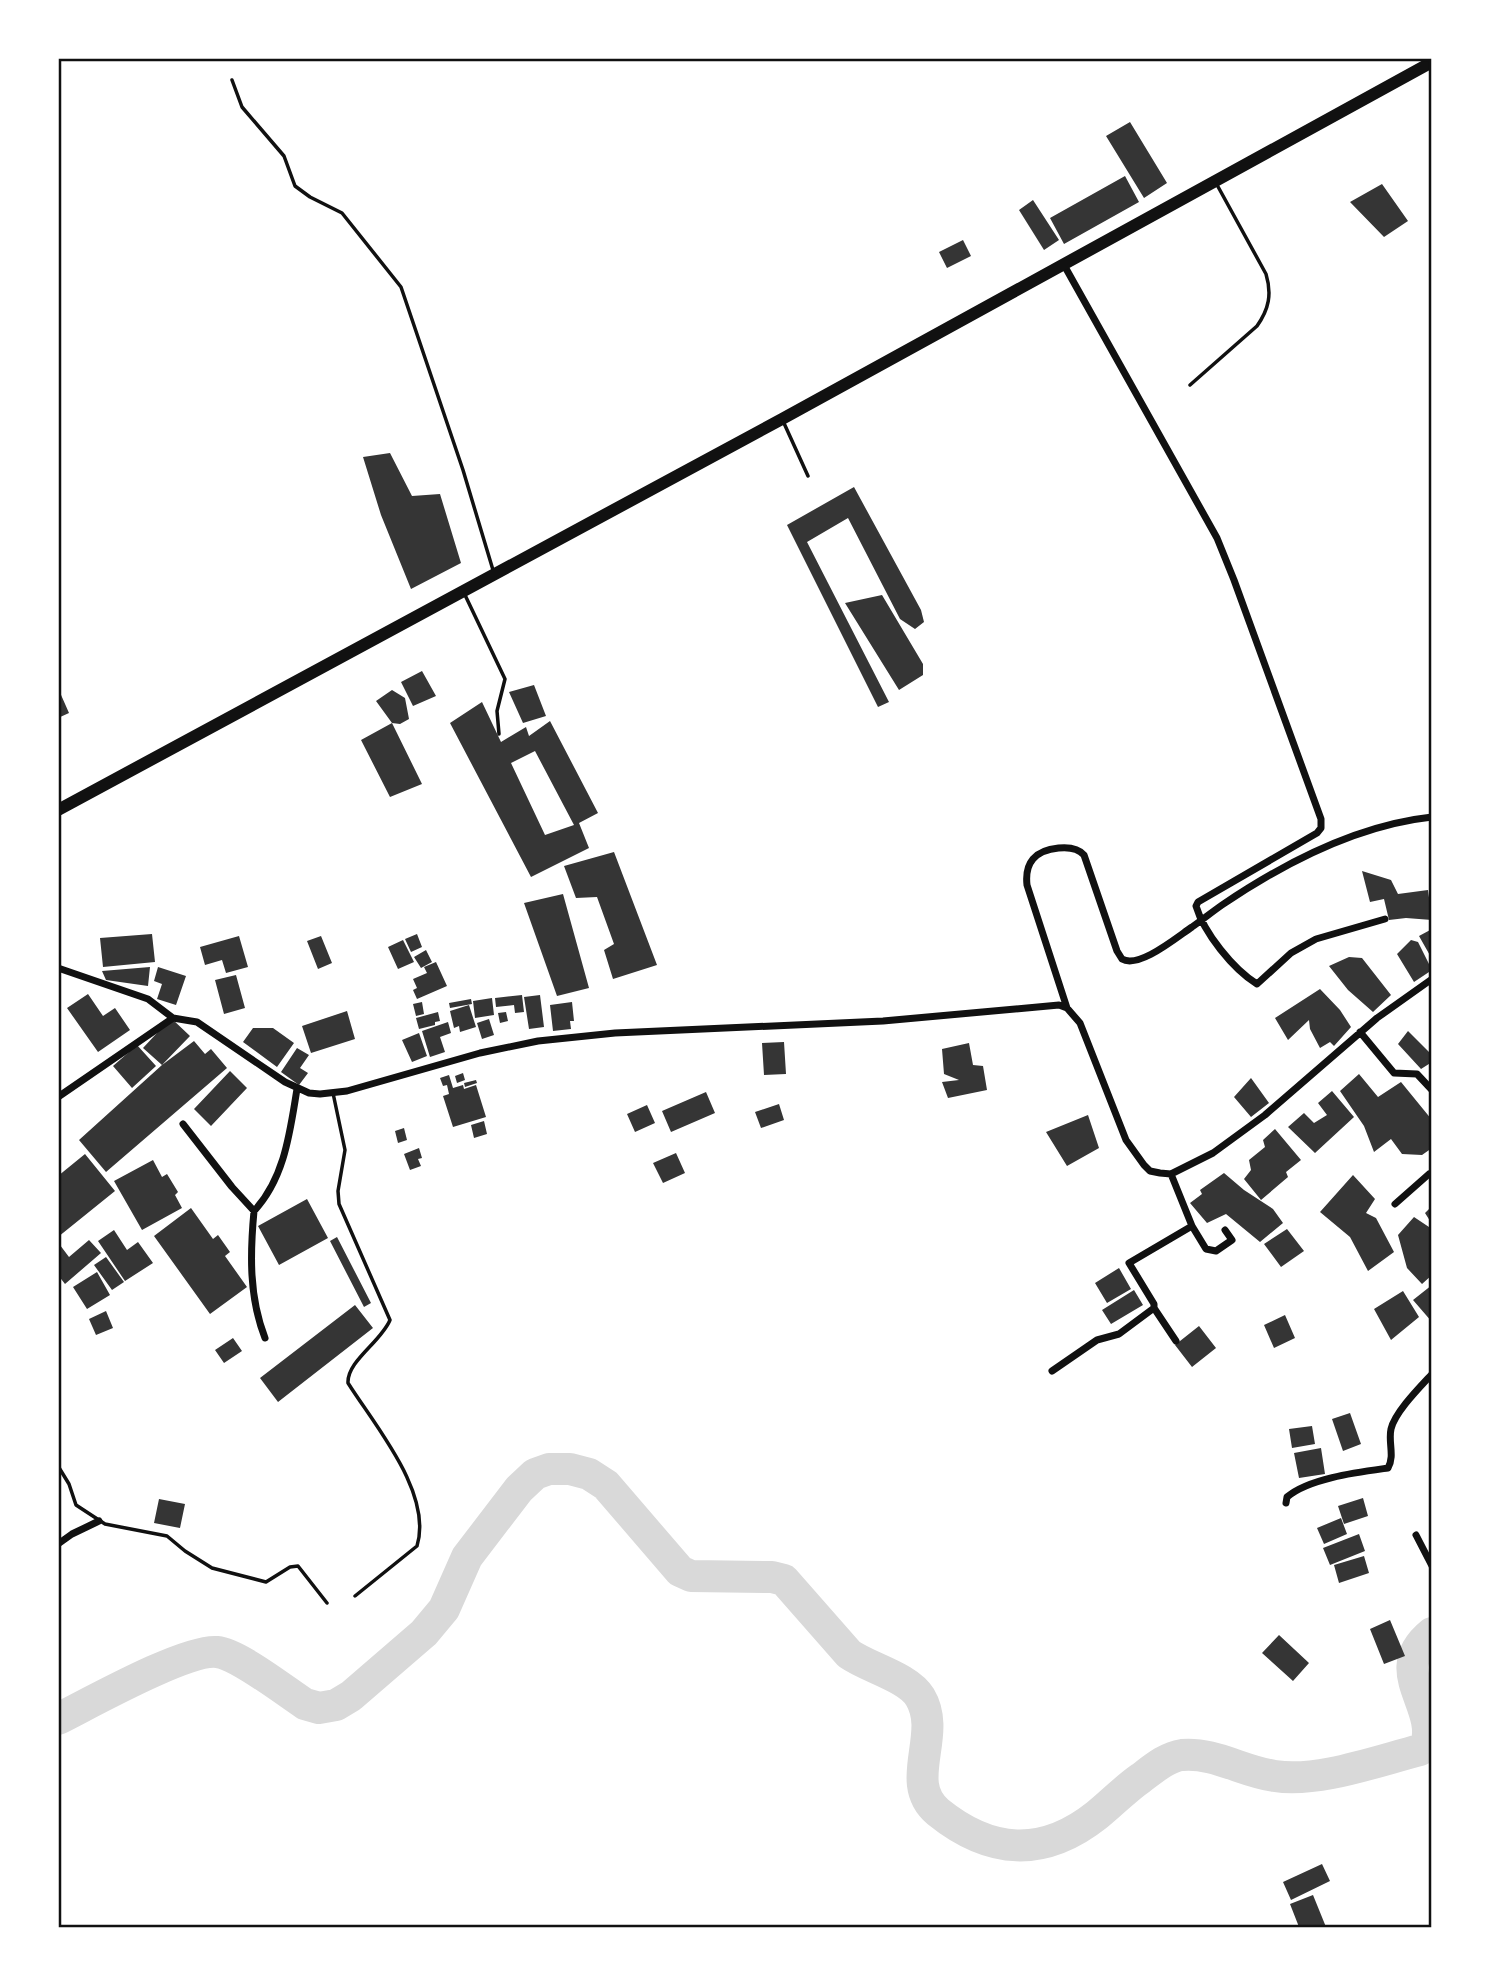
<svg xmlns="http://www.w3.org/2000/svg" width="1490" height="1985" viewBox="0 0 1490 1985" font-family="'PT Sans',sans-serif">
<rect width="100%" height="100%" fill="#fff"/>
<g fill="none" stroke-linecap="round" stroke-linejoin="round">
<path stroke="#d9d9d9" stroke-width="5" d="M1428,1739l4,9"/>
<path stroke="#d9d9d9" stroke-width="32" d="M58,1719c32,-16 128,-70 159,-67 21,2 68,39 88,52l14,4 17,-3 15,-9 73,-63 20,-24 23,-52 52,-68 16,-15 14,-5h21l19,5 17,11 74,86 11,5 81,1 12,3 65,74c20,14 59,23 71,43 23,38 -18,85 18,115 52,42 105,46 159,3 15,-12 28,-26 44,-37 12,-9 26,-21 41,-23 32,-3 62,17 93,21 42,7 102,-15 145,-26l6,-4c13,-41 -41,-75 6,-113"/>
</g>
<path fill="#353535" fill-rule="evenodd" d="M1130,122l37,61 -23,15 -38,-62z
M1125,176l14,26 -75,42 -14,-26z
M1382,184l26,37 -24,16 -34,-35z
M1033,200l26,40 -15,10 -25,-40z
M963,240l8,16 -24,12 -8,-16z
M390,453l22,43 28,-2 21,69 -50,26 -30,-74 -18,-58z
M854,487l67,123 3,12 -9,7 -15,-10 -52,-101 -41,24 82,160 -11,5 -91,-182z
M882,595l41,69v11l-24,15 -54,-87z
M422,671l14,25 -23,10 -12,-24z
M534,685l12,31 -23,7 -14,-31z
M58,688l11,25 -11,5z
M392,690l13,8 4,21 -9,5 -8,-1 30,61 -32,13 -29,-57 31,-17 -16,-22z
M482,702l19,40 25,-15 3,9 21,-15 48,92 -19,10 10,25 -58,29 -81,-154zM535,751l39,74 -29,10 -34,-72z
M614,852l43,113 -44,14 -9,-29 10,-6 -17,-47 -21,1 -12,-32z
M1362,871l29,9 7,14 30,-4 4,30 -26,-2 -17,2 -5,-21 -14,3z
M563,894l26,94 -32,8 -33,-93z
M1432,929v30l-13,-23z
M152,934l3,28 -52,5 -3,-29z
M417,934l5,13 -11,5 -6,-13z
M239,936l9,31 -22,6 -4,-13 -17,5 -5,-18z
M321,936l11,27 -14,6 -11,-28z
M403,940l11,22 -16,7 -10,-22z
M1411,940l7,2 14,28 -18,12 -17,-28z
M426,950l6,12 -11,6 -7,-11z
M1349,957l13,1 29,37 -18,17 -25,-22 -19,-24z
M436,962l11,24 -30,13 -4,-9 4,-2 -4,-9 14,-6 -3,-6z
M150,967l-2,19 -42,-6 -4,-9z
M158,967l28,9 -10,29 -19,-6 5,-15 -8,-3z
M236,975l9,33 -21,6 -9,-34z
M1320,989l20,21 11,17 -17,19 -4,-4 -10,6 -10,-19 -1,-9 -21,20 -13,-22z
M88,994l15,22 12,-8 15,22 -32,22 -31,-44z
M522,995l2,17 -9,1 -1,-8 -18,2 -1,-9z
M540,995l4,32 -15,2 -5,-32z
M492,998l2,17 -19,3 -2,-17z
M471,999l1,5 -22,4 -1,-5z
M422,1002l2,12 -8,2 -3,-12z
M572,1002l2,19h-4l1,8 -18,2 -3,-26z
M469,1005l7,22 -16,5 -1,-6 -5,2 -4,-17z
M347,1011l8,28 -44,14 -9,-27z
M438,1012l2,9 -5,1v3l-16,4 -3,-11z
M506,1012l2,9 -8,2 -2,-10z
M171,1018l19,18 -28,29 32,-24 11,13 6,-5 16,19 -121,104 -27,-32 83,-75 -19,-17z
M489,1019l5,16 -12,4 -5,-16z
M448,1022l3,11 -11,4 5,15 -15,5 -8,-26z
M253,1028h20l21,15 -17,24 -34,-25z
M1408,1031l24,24v7l-11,7 -23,-25z
M419,1033l8,23 -15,6 -10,-22z
M784,1042l2,32 -22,1 -2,-32z
M969,1043l4,22 10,1 4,24 -39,8 -6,-16 17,-2 -15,-6 -2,-25z
M137,1045l19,21 -24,22 -19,-22z
M297,1048l12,7 -9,13 8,5 -9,12 -18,-13z
M230,1071l17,17 -36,38 -17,-17z
M463,1073l2,7 -8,3 -2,-7z
M1359,1074l19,23 23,-15 31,38v28l-10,7 -20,-1 -11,-15 -17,13 -10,-26 -24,-35z
M449,1075l4,13 10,-3 1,4 12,-4 10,32 -33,10 -10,-31 6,-2 -2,-9 -4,1 -3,-8z
M1251,1078l18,25 -18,14 -17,-20z
M476,1080l1,3 -12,4 -1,-4z
M1332,1091l22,26 -39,36 -27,-26 16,-14 10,10 13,-8 -9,-12z
M706,1092l9,21 -44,19 -9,-21z
M779,1104l5,16 -23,8 -6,-16z
M647,1105l8,18 -20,9 -8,-18z
M1088,1115l11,33 -32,18 -21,-34z
M484,1121l3,13 -13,4 -3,-13z
M404,1128l3,12 -9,3 -3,-12z
M1275,1129l26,31 -15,12 2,5 -27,23 -17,-21 7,-9 -2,-10 16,-13 -2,-7z
M419,1148l3,10 -4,1 3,7 -11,4 -6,-16z
M676,1153l9,20 -22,10 -10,-20z
M85,1154l30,37 -57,46v-28l3,-3 -3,-4v-26z
M153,1160l9,17 5,-3 11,18 -3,3 7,13 -40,22 -28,-49z
M1224,1173l20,17 29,19 10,14 -23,19 -34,-28 -19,9 -17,-20 12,-9 -2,-4z
M1353,1175l22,24 -9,14 10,5 18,34 -26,19 -18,-34 -30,-25z
M307,1199l21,39 -49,27 -21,-39z
M1432,1206v18l-7,-11z
M191,1208l22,31 5,-4 12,17 -5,4 22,31 -37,27 -56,-78z
M1414,1217l18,12v46l-10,9 -15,-16 -9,-33z
M1287,1229l17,22 -23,16 -17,-23z
M114,1230l13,20 11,-8 15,21 -28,18 -27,-40z
M337,1237l34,66 -7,4 -34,-66z
M89,1240l12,13 -36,31 -7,-9v-28l2,-2 9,12z
M106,1257l18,25 -12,8 -18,-25z
M1119,1268l12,21 -24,14 -12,-20z
M97,1272l13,23 -23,14 -14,-22z
M1432,1285v37l-19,-22z
M1134,1290l9,15 -32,19 -9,-14z
M1403,1291l16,26 -28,23 -17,-31z
M355,1305l18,23 -95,74 -18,-24z
M106,1311l7,17 -17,7 -7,-16z
M1285,1315l10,23 -21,10 -10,-23z
M1199,1326l17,22 -24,19 -17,-22z
M233,1338l9,13 -18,12 -9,-13z
M1350,1413l11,31 -18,7 -11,-32z
M1312,1426l3,18 -23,4 -3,-19z
M1321,1448l4,26 -26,4 -5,-25z
M1363,1498l5,18 -24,8 -6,-18z
M159,1499l26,5 -5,24 -26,-5z
M1341,1518l6,16 -23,10 -7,-16z
M1359,1534l6,17 -35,14 -7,-17z
M1364,1556l5,17 -30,10 -5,-18z
M1390,1620l15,36 -21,8 -14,-35z
M1279,1635l30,28 -16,18 -31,-28z
M1322,1864l8,17 -39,19 -8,-18z
M1313,1895l13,32h-27l-9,-23z"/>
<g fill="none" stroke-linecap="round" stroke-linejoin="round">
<path stroke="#111" stroke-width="3.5" d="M232,80l10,27 42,49 11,30 15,11 32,16 59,74 62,183 30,100
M1190,385l67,-59c12,-17 15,-32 9,-52l-50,-91
M783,421l25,55
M465,595l40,84 -8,32 2,23
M333,1093l12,57 -7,41 1,13 51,116c-9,22 -43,41 -42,63 27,43 85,110 69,163l-62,50
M58,1466l11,18 7,21 29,19 62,12 18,15 27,17 54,14 24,-15 8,-1 29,37"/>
<path stroke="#111" stroke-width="7" d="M1064,265l153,273 17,42 87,239v9l-4,5 -119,69 -2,4c8,27 37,63 61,78l34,-31 25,-14 69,-20
M58,968l90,31 25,19 24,4 88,60 24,11 11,1 27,-3 133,-38 58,-12 77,-8 268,-12 176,-16 8,3 13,15 46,117 18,25 6,6 10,2 11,1 42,-21 52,-38 112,-97 55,-39
M1067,1008l-40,-123c-1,-9 0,-19 6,-26 10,-12 41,-16 51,-4l33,96 5,8c17,10 55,-22 70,-32 10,-7 20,-15 30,-22 62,-42 135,-80 210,-88
M1360,1032l34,41 23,1 15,16
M58,1097l115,-79
M183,1124l49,63 22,24c31,-33 36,-80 43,-122
M1171,1174l21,52 14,23 10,2 16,-11 -7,-10
M1395,1204l34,-30
M254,1211c-4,43 -5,86 11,127
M1154,1308l22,33
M1052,1371l45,-31 22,-6 35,-26v-4l-25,-41 63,-37
M1286,1503l1,-6c22,-19 72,-25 101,-29 7,-12 0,-26 3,-39 4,-17 29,-42 41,-55
M1416,1535l16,31
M58,1544l14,-10 27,-13"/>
<path stroke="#111" stroke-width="12" d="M58,810l724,-391 650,-357"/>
</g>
<rect width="1490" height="1985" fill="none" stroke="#ffffff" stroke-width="119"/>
<rect x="60" y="60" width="1370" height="1866" fill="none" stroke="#111" stroke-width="2.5"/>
</svg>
